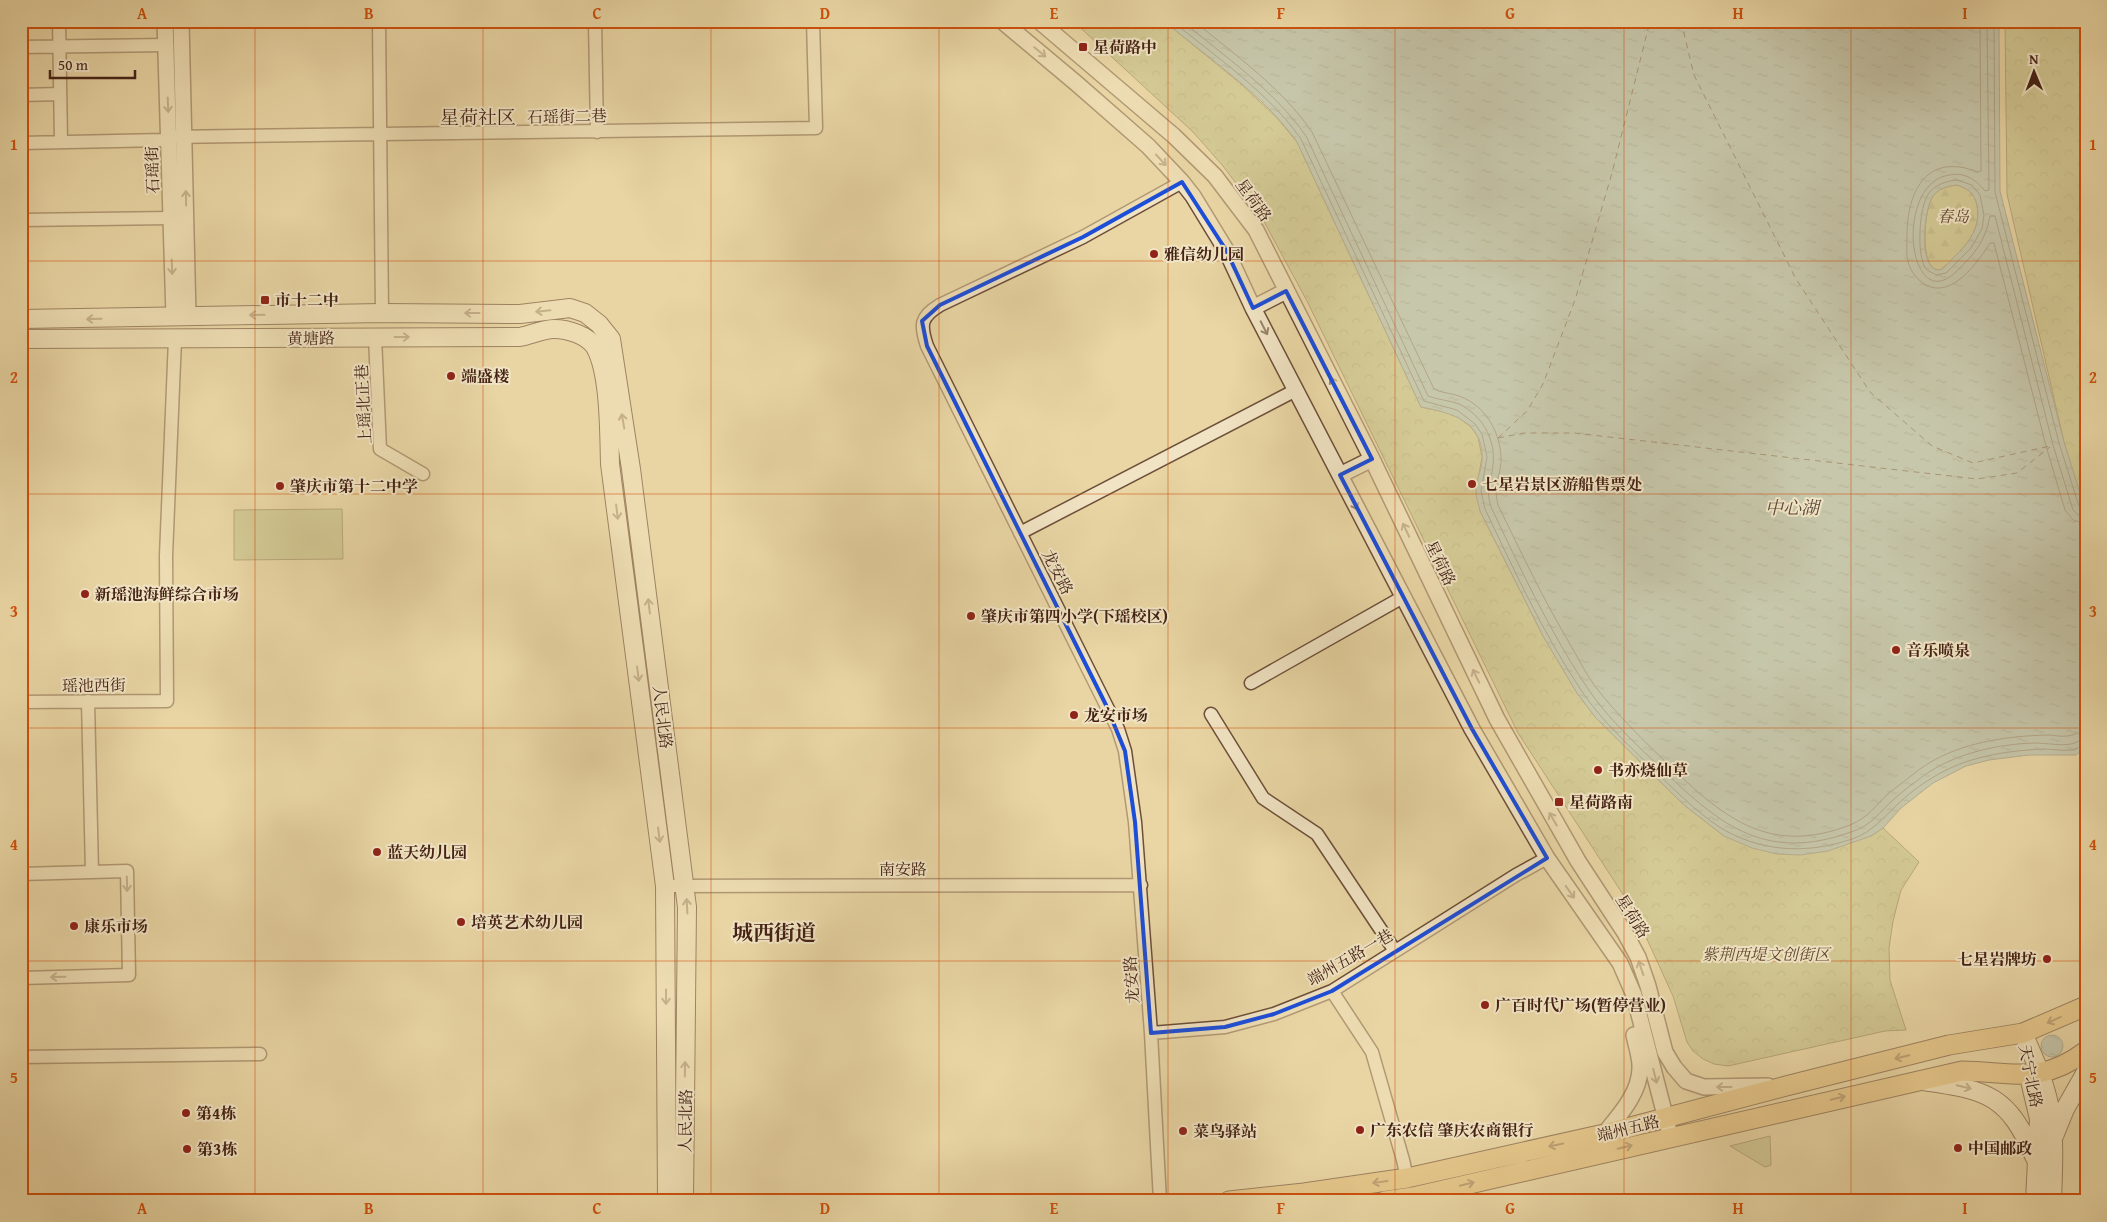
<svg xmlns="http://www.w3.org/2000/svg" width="2107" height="1222" viewBox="0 0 2107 1222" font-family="'Gentium Book Plus','Noto Serif SC',serif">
<defs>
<pattern id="forest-firs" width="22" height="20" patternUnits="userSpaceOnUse" patternTransform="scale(1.25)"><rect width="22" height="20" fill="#babd83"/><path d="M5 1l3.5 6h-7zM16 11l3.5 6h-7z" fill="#a1a270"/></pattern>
<pattern id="park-crowns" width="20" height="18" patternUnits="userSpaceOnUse" patternTransform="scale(1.25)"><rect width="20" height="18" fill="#babd83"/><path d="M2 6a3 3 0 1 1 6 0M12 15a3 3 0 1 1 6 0" fill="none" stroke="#a1a270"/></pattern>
<pattern id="water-ripples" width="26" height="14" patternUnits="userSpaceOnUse" patternTransform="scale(1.25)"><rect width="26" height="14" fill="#9eb6b3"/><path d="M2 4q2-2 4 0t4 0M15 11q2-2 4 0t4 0" fill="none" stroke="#829490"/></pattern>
</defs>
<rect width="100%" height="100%" fill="#e9d6a4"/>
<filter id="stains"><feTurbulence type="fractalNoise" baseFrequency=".004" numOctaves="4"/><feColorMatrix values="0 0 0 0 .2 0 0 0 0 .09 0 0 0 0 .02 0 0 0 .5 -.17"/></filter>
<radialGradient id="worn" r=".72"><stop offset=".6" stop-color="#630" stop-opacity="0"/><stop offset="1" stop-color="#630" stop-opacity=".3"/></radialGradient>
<path fill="#babd83" stroke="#7f704c" d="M342,509l1,50 -109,1v-50z
M1770,1136l1,29 -6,2 -35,-21z"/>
<path fill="url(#forest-firs)" stroke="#7f704c" d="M1957,185c12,4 17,8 20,20 4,23 -8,38 -24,54 -4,3 -9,11 -15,11 -19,-2 -14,-62 -5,-74 6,-8 15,-10 24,-11z"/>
<path fill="url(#park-crowns)" stroke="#7f704c" d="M1073,21h91l77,63 37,35 19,23 124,265 33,7 17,13 7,10 4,20 -3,17 1,37 63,125 34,57 19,25 88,87 40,31h147l12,-8 36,34 -18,28 -8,31 -4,27 1,32 16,50 -21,1 -157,35 -14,-2 -11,-5 -10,-8 -6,-9 -14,-46 -38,-83 -117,-180 -211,-432 -45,-83 -39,-52 -30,-34z
M2005,21h81v499l-22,-78 -57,-248z"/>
<path fill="url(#water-ripples)" stroke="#7a7b74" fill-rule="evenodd" d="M1164,21h835l1,170 64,251 22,70v235l-10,8h-47l-40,5 -23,6 -33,17 -32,25 -18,20 -12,8 -43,15 -28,4 -23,-1 -25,-6 -28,-12 -40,-31 -88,-87 -19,-25 -34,-57 -63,-125c-1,-6 -4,-13 -4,-19 -1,-10 5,-20 6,-30 3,-40 -29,-49 -61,-55l-124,-265c-32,-46 -90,-85 -133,-121zM1957,185c12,4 17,8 20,20 4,23 -8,38 -24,53 -4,4 -9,12 -15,12 -20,-2 -14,-62 -5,-74 6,-8 15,-10 24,-11z
M2041 1046a11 11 0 1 1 22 0a11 11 0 1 1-22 0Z"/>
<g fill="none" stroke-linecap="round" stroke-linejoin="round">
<path stroke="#716c64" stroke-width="1" d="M1172,21c43,35 97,72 129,118l123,262 33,9 18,14 7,10 5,23 -6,34 4,18c29,61 58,124 96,181 21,32 52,59 79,86 19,18 45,44 68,56 40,21 83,21 124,7 20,-7 30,-20 45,-34 10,-10 23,-20 35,-27 33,-21 72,-27 111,-29 9,0 19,2 28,1 6,0 9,-5 15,-5
M1182,21c42,35 92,69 124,115l122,260c10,4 21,4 31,8 23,11 37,35 34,61 -2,20 -8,20 -2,42 29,61 58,123 95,179 21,32 51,59 78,85 58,56 103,91 187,61 22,-7 27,-19 43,-33 10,-9 21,-17 32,-25 31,-21 72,-30 109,-31 11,0 26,3 36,1 6,-1 9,-5 15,-6
M1194,21c41,34 88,67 118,111l122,257c7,4 17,4 25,7 28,10 43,39 42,67 -2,18 -8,22 -3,42 23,47 45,94 72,139 8,14 15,28 24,41 23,30 51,57 78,83 55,53 100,87 178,57 19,-8 25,-19 39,-32 10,-8 21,-16 31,-24 36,-26 85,-33 128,-34 6,0 13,2 19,1 7,0 12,-5 19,-5
M1980,21l1,150 -3,1c-53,-21 -72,22 -71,67 0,7 -1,16 1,23 3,10 9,18 18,23 26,14 52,-23 64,-42h4l52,203 19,64 8,10 13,4
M1987,21l2,169 -4,1c-10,-12 -20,-19 -36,-16 -56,9 -41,144 8,96 18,-18 28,-29 33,-55h5l58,229 20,65 5,5 8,2
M1994,21l1,171 64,251 20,63 2,4h5
M1957,180l15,5 8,10 4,20 -2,14 -11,19 -25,25 -10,2c-3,-2 -8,-4 -10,-6 -10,-14 -7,-63 3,-76 7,-9 18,-12 28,-13z"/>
<path stroke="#5a473c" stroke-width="1" stroke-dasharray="6 5" stroke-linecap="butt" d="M1681,21l13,54 102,204 74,113 62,54 41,17 77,-17
M1498,438l26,-5h50l403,46 40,-6 33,-26
M1498,438l29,-27 16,-27 32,-84 37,-127 38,-152"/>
<g stroke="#6d4f39" stroke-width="15">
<path id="minor" d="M59,21l2,121
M379,21l3,292
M595,21l2,111
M21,47l145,-2
M21,95l39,-1
M21,143l142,-3 6,-3 647,-9 -3,-107
M21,220l150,-2
M375,337l5,112 43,25
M1020,533l276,-143
M1251,683l152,-86
M21,702l146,-1 -1,-145 9,-217
M1211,714l52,84 54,36 78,117
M21,874l71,-2 -4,-171
M665,886l476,-1
M21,978l108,-3 -2,-104 -35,1
M1332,991l40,61 31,108 4,18
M1151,1033l74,-6 49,-13 58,-23 184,-116 31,-17
M21,1057l239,-3
M1160,1201l-9,-168 -16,-211 -10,-71 -7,-22 -12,-24 -179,-359c-7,-21 -7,-29 13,-41l143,-68 99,-55"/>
</g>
<g stroke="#6d4f39" stroke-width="18">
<path id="tertiary" d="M165,21l9,296
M181,21l7,296
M1002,21l74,62 72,63 34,36 11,14 33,54 27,58 219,421 75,129 73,105 14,32 34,132
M1039,21l135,115 41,40 41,54 116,229 125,260 81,142 47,72 13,24 10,29 17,66 9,15 12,14 18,6 64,-1
M1253,308l33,-17
M1340,475l32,-16
M1604,1134c15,-18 37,-42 36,-68 0,-10 -4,-21 -6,-31"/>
</g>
<g stroke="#442215" stroke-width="20">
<path id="secondary" d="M21,319l361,-6 138,1 50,-6 15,5 14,11 12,15 20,130 56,438 -3,294
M21,339l499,-2c11,-2 23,-8 34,-8 14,0 33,6 41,18 15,26 14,86 15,117l55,422 2,315
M2023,1033c11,25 22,49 27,76 5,30 3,61 2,92
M1923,1081c65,9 85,14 112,77
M2030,1081l9,38 -4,82
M2054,1136l11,-27 21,-37"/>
</g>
<g stroke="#442215" stroke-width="21">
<path id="primary" d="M1229,1201l75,-8 103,-15 197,-44 186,-49 159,-40 74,-12 63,-27
M1385,1201l28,-4 549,-126c51,1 79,14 124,-20"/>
</g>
<use href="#minor" stroke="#f1e4c4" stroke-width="12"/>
<use href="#tertiary" stroke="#f1e4c4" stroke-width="15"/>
<use href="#secondary" stroke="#f1e4c4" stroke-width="18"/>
<use href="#primary" stroke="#e4bb72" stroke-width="19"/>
</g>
<defs><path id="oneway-shaft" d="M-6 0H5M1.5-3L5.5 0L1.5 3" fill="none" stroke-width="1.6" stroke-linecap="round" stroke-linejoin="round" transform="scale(1.25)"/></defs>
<g stroke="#9a836c">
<use href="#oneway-shaft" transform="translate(1040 52) rotate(40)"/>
<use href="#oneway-shaft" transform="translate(168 105) rotate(88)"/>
<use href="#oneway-shaft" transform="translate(1161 160) rotate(47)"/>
<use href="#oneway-shaft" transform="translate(186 198) rotate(-91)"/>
<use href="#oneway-shaft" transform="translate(172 267) rotate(88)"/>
<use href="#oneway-shaft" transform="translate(543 311) rotate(174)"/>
<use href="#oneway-shaft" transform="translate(472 313) rotate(-180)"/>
<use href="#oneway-shaft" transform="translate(257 315) rotate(179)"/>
<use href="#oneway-shaft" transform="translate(94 319) rotate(179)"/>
<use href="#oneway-shaft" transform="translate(1264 328) rotate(63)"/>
<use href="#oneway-shaft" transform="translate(402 337)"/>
<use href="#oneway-shaft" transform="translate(1334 384) rotate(-117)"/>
<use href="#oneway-shaft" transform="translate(623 421) rotate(-100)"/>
<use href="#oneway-shaft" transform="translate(1354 503) rotate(63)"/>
<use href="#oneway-shaft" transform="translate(617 512) rotate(83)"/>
<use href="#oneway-shaft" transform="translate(1406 530) rotate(-115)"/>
<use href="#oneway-shaft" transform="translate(649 606) rotate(-97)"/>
<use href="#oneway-shaft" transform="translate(638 674) rotate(83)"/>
<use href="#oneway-shaft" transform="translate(1476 676) rotate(-116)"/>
<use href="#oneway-shaft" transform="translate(1553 819) rotate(-120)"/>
<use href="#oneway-shaft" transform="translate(659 835) rotate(83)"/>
<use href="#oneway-shaft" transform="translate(127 884) rotate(89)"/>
<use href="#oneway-shaft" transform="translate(1570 892) rotate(55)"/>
<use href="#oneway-shaft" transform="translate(687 906) rotate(-93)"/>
<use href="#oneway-shaft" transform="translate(1641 968) rotate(-109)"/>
<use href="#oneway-shaft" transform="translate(58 977) rotate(179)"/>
<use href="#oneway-shaft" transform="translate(666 997) rotate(90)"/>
<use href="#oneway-shaft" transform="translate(685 1069) rotate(-89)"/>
<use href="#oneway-shaft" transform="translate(1655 1076) rotate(76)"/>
<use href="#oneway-shaft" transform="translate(1724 1087) rotate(180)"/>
<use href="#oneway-shaft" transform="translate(1964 1087) rotate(13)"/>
</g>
<g stroke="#8c673f">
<use href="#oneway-shaft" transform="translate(2054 1020) rotate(156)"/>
<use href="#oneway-shaft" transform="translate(1902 1057) rotate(166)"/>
<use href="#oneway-shaft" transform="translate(1838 1098) rotate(-13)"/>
<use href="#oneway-shaft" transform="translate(1556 1145) rotate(168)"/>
<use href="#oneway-shaft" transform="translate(1625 1147) rotate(-13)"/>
<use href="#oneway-shaft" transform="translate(1380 1182) rotate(172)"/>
<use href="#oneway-shaft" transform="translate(1467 1184) rotate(-13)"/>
</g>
<path d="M0 0H2107V1222H0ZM1182,182l44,68 27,58 33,-17 86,168 -32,16 132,254 75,129 -215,133 -58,23 -49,13 -74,6 -16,-211 -10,-71 -19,-46 -179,-359 -5,-25 18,-16 143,-68z" fill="#e9d6a4" fill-opacity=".55" fill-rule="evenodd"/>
<path fill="none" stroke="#1d4ed8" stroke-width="4" stroke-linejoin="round" d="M1182,182l44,68 27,58 33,-17 86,168 -32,16 132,254 75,129 -215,133 -58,23 -49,13 -74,6 -16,-211 -10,-71 -19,-46 -179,-359 -5,-25 18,-16 143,-68z"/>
<path fill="none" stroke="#cf510d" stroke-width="1" stroke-opacity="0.55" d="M255,21v1180M483,21v1180M711,21v1180M939,21v1180M1168,21v1180M1395,21v1180M1624,21v1180M1851,21v1180M21,261h2065M21,494h2065M21,728h2065M21,961h2065"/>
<g fill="#8f2418" stroke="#f1e4c4" stroke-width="2">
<rect x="1078" y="42" width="10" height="10" rx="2.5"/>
<circle cx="1154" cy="254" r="5"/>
<rect x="260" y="295" width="10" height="10" rx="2.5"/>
<circle cx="451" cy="376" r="5"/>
<circle cx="1472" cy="484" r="5"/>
<circle cx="280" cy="486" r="5"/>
<circle cx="85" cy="594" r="5"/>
<circle cx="971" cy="616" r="5"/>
<circle cx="1896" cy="650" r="5"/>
<circle cx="1074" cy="715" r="5"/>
<circle cx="1598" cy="770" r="5"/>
<rect x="1554" y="797" width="10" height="10" rx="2.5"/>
<circle cx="377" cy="852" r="5"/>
<circle cx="461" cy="922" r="5"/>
<circle cx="74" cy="926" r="5"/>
<circle cx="2047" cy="959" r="5"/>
<circle cx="1485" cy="1005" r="5"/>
<circle cx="186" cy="1113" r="5"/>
<circle cx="1360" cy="1130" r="5"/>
<circle cx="1183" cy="1131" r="5"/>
<circle cx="1958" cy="1148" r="5"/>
<circle cx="187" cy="1149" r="5"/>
</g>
<g text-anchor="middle" stroke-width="4" stroke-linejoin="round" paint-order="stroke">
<g font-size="16" font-weight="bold" fill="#442215" stroke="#f1e4c4" text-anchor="start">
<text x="1093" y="53">星荷路中</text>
<text x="1164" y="260">雅信幼儿园</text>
<text x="275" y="306">市十二中</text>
<text x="461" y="382">端盛楼</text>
<text x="1482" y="490">七星岩景区游船售票处</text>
<text x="290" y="492">肇庆市第十二中学</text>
<text x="95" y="600">新瑶池海鲜综合市场</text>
<text x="981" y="622">肇庆市第四小学(下瑶校区)</text>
<text x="1906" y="656">音乐喷泉</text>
<text x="1084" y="721">龙安市场</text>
<text x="1608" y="776">书亦烧仙草</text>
<text x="1569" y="808">星荷路南</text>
<text x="387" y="858">蓝天幼儿园</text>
<text x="471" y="928">培英艺术幼儿园</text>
<text x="84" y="932">康乐市场</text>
<text x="2037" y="965" text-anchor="end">七星岩牌坊</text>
<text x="1495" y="1011">广百时代广场(暂停营业)</text>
<text x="196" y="1119">第4栋</text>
<text x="1370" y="1136">广东农信 肇庆农商银行</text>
<text x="1193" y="1137">菜鸟驿站</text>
<text x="1968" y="1154">中国邮政</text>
<text x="197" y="1155">第3栋</text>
</g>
<g font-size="16" fill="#442215" stroke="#f1e4c4">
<text transform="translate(567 116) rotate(-1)" y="6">石瑶街二巷</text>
<text transform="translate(152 170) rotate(-92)" y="6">石瑶街</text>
<text transform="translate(1254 200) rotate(54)" y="6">星荷路</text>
<text transform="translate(311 338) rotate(-1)" y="6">黄塘路</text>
<text transform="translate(363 404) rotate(-93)" y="6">上瑶北正巷</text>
<text transform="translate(1441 563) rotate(64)" y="6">星荷路</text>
<text transform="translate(1058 572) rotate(63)" y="6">龙安路</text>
<text transform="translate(94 685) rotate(-1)" y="6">瑶池西街</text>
<text transform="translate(663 717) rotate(83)" y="6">人民北路</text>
<text x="903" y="875">南安路</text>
<text transform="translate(1633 916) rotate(58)" y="6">星荷路</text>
<text transform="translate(1350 957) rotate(-30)" y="6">端州五路一巷</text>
<text transform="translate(1131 980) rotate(-94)" y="6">龙安路</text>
<text transform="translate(2031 1076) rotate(79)" y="6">天宁北路</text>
<text transform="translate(685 1121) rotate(-89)" y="6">人民北路</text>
<text transform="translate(1628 1128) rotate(-14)" y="6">端州五路</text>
</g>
<g font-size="16" font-style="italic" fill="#624930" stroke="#f1e4c4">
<text x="1953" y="222">春岛</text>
<text x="1766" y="960">紫荆西堤文创街区</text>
</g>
<g font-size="18" font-style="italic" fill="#5a473c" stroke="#f1e4c4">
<text x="1792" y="514">中心湖</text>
</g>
<g font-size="19" fill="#442215" stroke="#f1e4c4">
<text x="478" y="124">星荷社区</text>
</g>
<g font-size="21" font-weight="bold" fill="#442215" stroke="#f1e4c4">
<text x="774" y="940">城西街道</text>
</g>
</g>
<rect width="2107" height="1222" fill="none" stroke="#e9d6a4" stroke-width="55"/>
<g transform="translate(2034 72) rotate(359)" stroke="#f1e4c4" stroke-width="4" paint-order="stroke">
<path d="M0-4L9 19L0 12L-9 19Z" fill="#442215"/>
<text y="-8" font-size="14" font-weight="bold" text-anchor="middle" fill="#442215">N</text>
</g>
<path d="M50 70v8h85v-8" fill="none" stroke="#442215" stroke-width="2.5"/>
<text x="58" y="70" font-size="15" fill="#442215" stroke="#f1e4c4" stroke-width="4" paint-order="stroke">50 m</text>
<rect x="28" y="28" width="2052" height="1166" fill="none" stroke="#cf510d" stroke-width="2"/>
<g font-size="16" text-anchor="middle" font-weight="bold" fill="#cf510d">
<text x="142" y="19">A</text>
<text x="369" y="19">B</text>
<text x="597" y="19">C</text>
<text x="825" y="19">D</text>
<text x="1054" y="19">E</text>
<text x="1281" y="19">F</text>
<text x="1510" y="19">G</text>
<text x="1738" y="19">H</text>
<text x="1965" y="19">I</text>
<text x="14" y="150">1</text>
<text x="2093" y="150">1</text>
<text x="14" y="383">2</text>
<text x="2093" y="383">2</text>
<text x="14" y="617">3</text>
<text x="2093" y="617">3</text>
<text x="14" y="850">4</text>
<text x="2093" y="850">4</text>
<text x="14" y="1083">5</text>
<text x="2093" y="1083">5</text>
<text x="142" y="1214">A</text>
<text x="369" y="1214">B</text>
<text x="597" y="1214">C</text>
<text x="825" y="1214">D</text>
<text x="1054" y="1214">E</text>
<text x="1281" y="1214">F</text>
<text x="1510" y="1214">G</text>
<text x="1738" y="1214">H</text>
<text x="1965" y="1214">I</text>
</g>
<rect width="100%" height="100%" filter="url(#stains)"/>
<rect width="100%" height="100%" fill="url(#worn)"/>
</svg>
